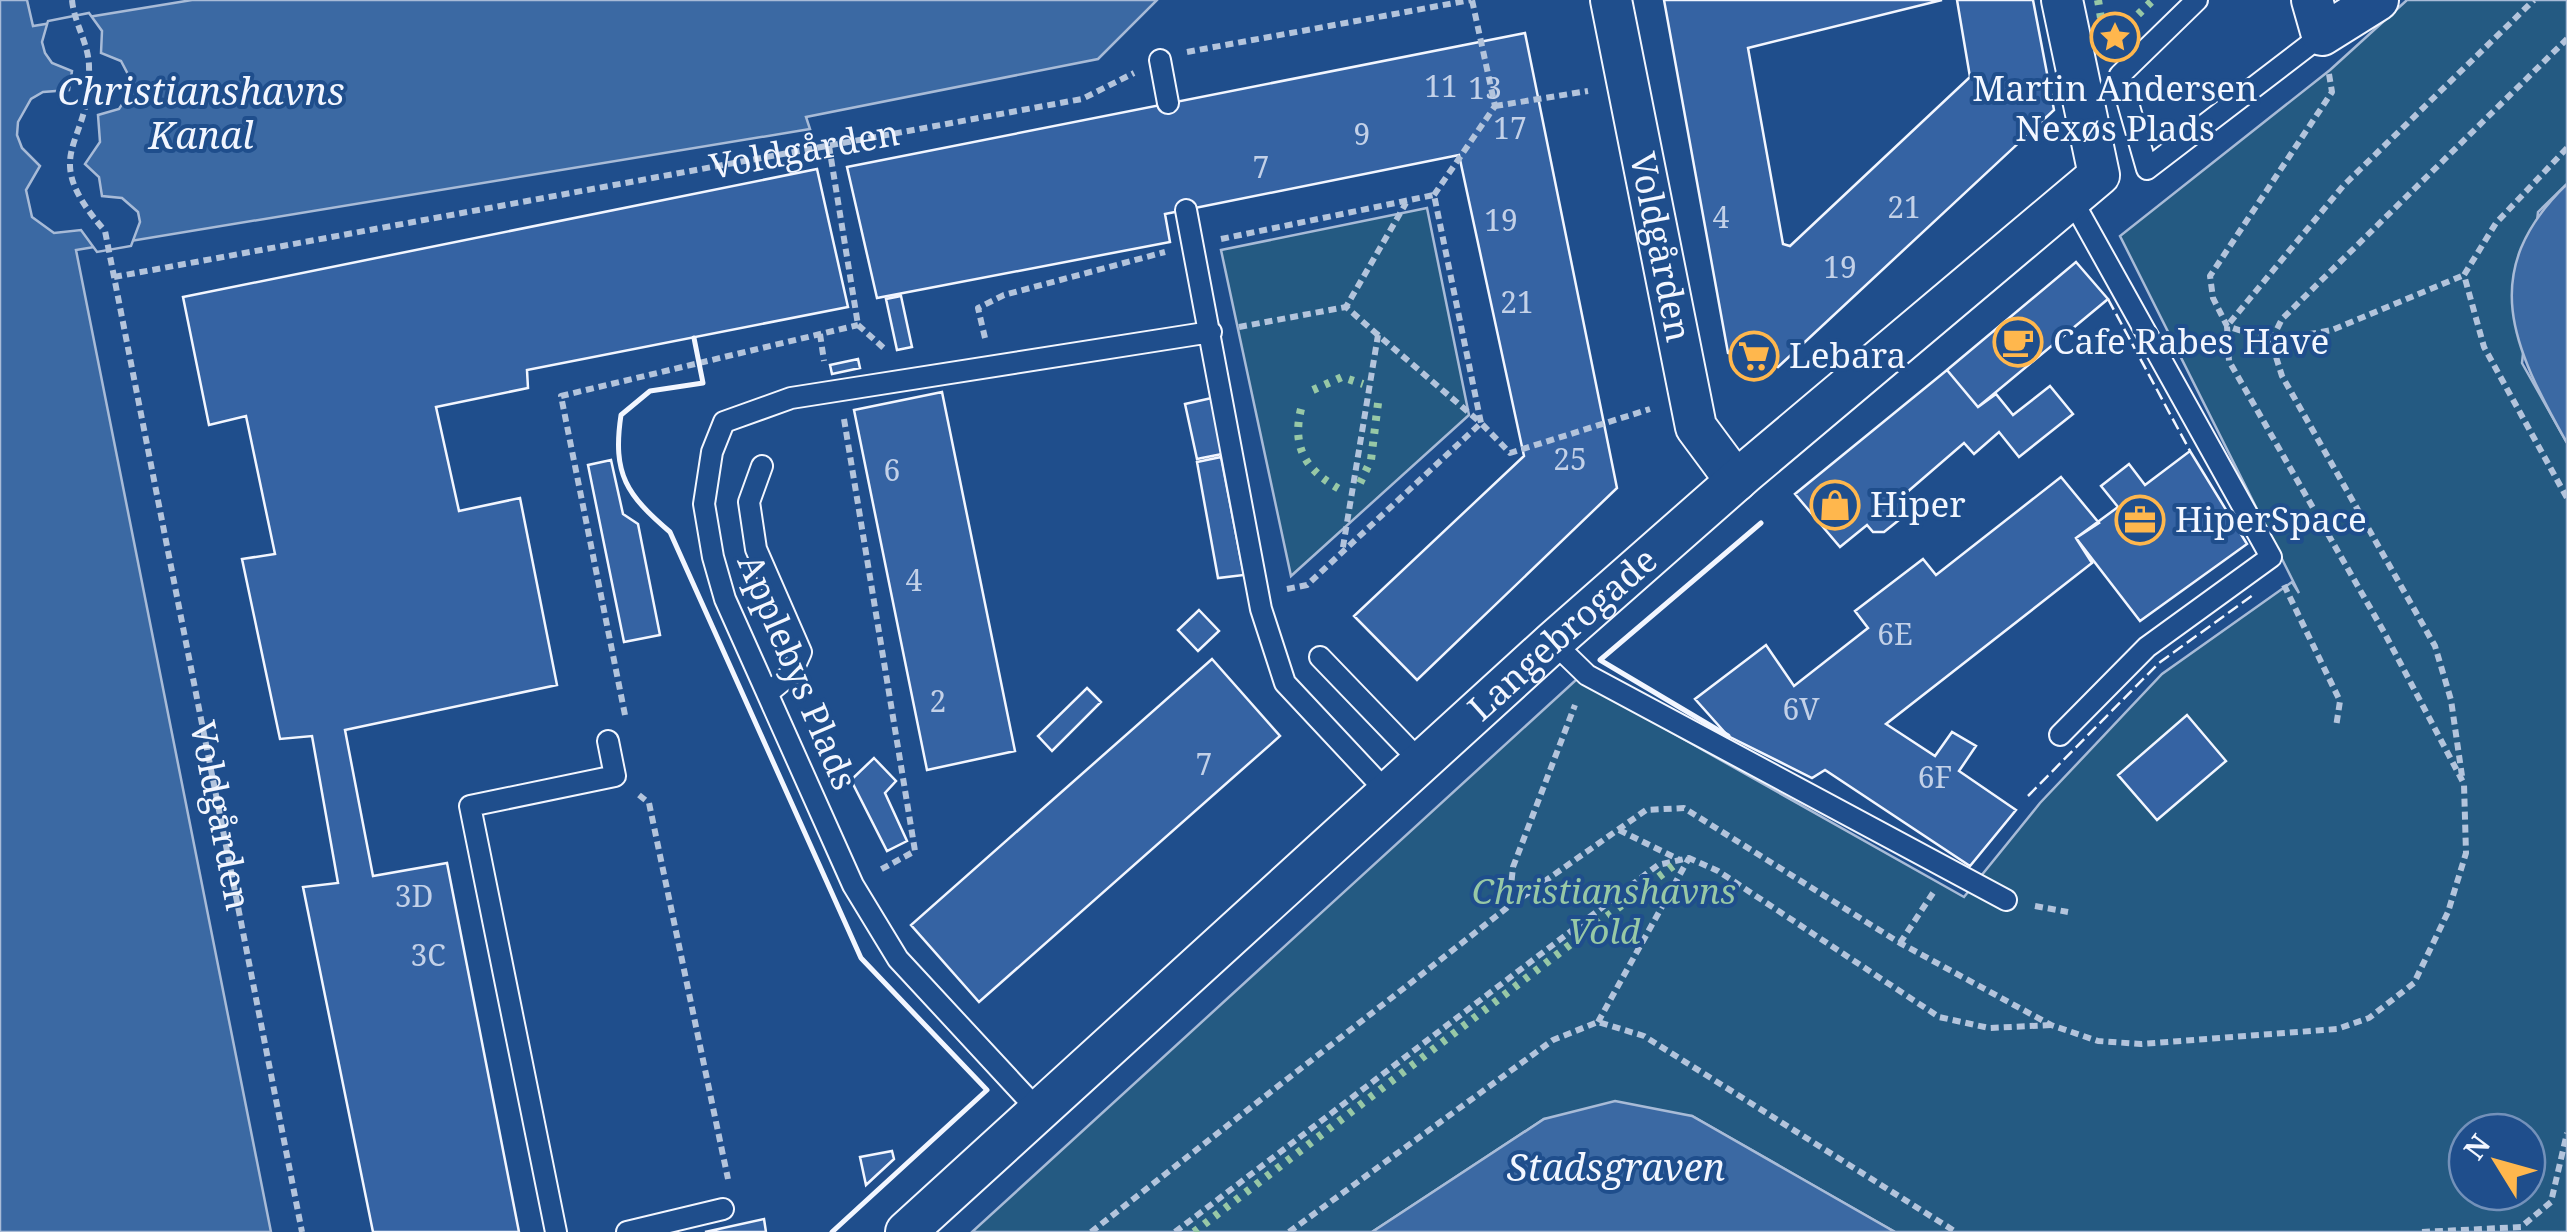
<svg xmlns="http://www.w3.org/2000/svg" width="2567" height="1232" viewBox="0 0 2567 1232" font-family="'Noto Serif',serif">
<rect width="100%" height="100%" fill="#1f4e8c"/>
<path fill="#245a82" stroke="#a8bbd7" stroke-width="2.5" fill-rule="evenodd" d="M2407,0h160v184l-29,28 -16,151 45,80v789h-672l-203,-116 -148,3 -172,113h-400l605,-553 387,218 76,-94 122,-129 130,-92 7,11 -179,-357 210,-166zM2467,1132h60v60h-60z
M1427,208l42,207 -178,161 -70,-326z"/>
<path fill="#3b69a3" stroke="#a8bbd7" stroke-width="2.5" d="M0,0h27l6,26 159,-26h965l-59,59 -292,58 4,12 -734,121 195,982h-271z
M2567,184v259c-54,-96 -91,-171 0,-259z
M1615,1101l77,15 203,116h-523l172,-113z"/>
<path fill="#1f4e8c" stroke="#a8bbd7" stroke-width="2.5" d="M89,13l13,18 -1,22 20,8 10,19v11l-12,18 -21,6 2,27 -15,22 14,13 3,19 20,2 16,14 2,10 -9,24 -34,6 -16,-22 -27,3 -22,-16 -6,-27 14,-24 -18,-18 -5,-13 1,-13 13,-23 12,-7 26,-2 3,-19 -20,-8 -7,-10 -3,-11 6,-21z"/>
<path fill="#3563a3" stroke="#f2f6ff" stroke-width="2.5" d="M1664,0h278l-194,48 35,196 7,2 180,-169 -13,-77h76l21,110 -276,257 -50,-14z
M1525,33l92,455 -200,192 -63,-64 170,-160 -65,-301 -294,59 5,28 -293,56 -30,-131z
M817,169l31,138 -321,63 1,18 -92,19 23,104 61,-13 37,187 -212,45 28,146 74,-13 72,369h-146l-70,-345 35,-4 -26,-147 -32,3 -38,-180 33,-5 -29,-138 -37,9 -26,-128z
M2076,262l32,37 -130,108 -31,-37z
M901,296l11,51 -15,3 -11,-51z
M858,359l2,9 -28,6 -2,-9z
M1947,370l31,37 18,-13 17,21 37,-29 23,28 -54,43 -20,-25 -25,22 -10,-11 -66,57 5,7 -4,13 -15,12h-11l-6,-7 -27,22 -45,-53z
M942,392l73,359 -88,19 -73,-360z
M1216,397l11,56 -30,6 -12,-55z
M2190,451l57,93 -107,77 -64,-83 42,-31 -17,-21 28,-22 16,21z
M1221,457l23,118 -26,3 -21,-116z
M611,460l12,54 15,10 22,111 -36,7 -36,-177z
M2061,477l38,46 -23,15 16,25 -206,161 49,32 17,-24 24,14 -17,25 57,39 -46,56 -145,-96 -13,8 -84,-42 -33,-37 71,-54 28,41 74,-58 -13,-17 68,-52 13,16z
M1199,610l20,21 -21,20 -20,-21z
M1212,659l68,77 -301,266 -68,-77z
M1087,688l14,14 -49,49 -14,-15z
M2187,715l39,46 -69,59 -39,-45z
M874,758l22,23 -11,12 22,48 -20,10 -36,-71z
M892,1151l2,8 -28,26 -6,-28z
M764,1219l2,13h-61z"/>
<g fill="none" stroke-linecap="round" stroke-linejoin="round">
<g stroke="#f2f6ff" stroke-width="24">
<path id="lane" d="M2197,0l-77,75 27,94 175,-134
M1160,60l8,43
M1186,210l75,399 24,74 102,109
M762,466l-13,36 7,47 45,103 -10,22 -22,18
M1553,642l34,33 419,225
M1320,657l100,104
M2060,735l87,-88 124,-90 -200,-359
M1037,1109l-139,-150 -45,-74 -128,-286 -12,-42 -9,-53 8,-52 12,-30 67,-24 420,-66
M556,1232l-86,-426 145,-30 -7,-35
M627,1232l96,-23"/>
</g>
<g stroke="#f2f6ff" stroke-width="44">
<g id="street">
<path id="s3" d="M1611,0l85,427 40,54"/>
<path d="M2312,0l10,35 56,-35"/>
<path id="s4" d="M906,1232l647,-590 192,-169 354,-298 -37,-175"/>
</g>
</g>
<g stroke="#b3c4dc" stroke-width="6" stroke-dasharray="8 5" stroke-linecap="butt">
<path id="s1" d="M72,0c2,23 17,44 17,67 3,81 -54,84 16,164l197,1001"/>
<path d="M1187,52l284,-52"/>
<path d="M2329,74l3,18 -122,184 3,22 14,28 44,15 61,-11 132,-55"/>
<path d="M1495,106l93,-15"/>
<path d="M829,146l29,179"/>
<path d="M2567,148l-71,75 -32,52 20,72 83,151"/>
<path d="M1434,195l61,-89 -23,-106"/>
<path d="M1221,239l213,-44 47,228 -103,-88 -36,218"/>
<path id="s2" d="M114,277l968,-178 52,-26"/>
<path d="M858,325l29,26"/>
<path d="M1239,327l107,-20"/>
<path d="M820,334l4,27"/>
<path d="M1378,335l-32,-28 60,-104"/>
<path d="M985,338l-7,-30 26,-13 161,-43"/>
<path d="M844,419l71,432 -35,19"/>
<path d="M2293,533l27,-15"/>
<path d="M2284,585l56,116 -4,26"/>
<path d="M1287,589l20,-4 174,-162 29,30 140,-44"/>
<path d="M625,715l-64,-319 297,-71"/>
<path d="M2462,776l-11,-76 -16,-54 -153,-270 -11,-35 11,-22 285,-280"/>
<path d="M639,795l10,8 79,376"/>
<path d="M1619,830l61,30"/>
<path d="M1509,906l4,-39 62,-162"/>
<path d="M2035,906l33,6"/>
<path d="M1900,943l33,-50"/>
<path d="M1598,1022l91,-164"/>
<path d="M1091,1232l417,-325 138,-97 38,-2 216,135 151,82 47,16 43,3 196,-15 32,-11 45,-35 34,-71 18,-59 -2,-69 -80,-152 -155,-271 -2,-35 116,-140 191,-186"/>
<path d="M1175,1232l483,-367 31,-7 29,13 221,146 50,11 62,-3"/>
<path d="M1289,1232l264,-192 45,-18 46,14 312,196"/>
<path d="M2422,1232l99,-5 30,-25 16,-69"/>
</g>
<use href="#lane" stroke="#1f4e8c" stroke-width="20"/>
<use href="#street" stroke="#1f4e8c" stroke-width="40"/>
<path stroke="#97c8a6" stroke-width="8" stroke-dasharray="5 8" stroke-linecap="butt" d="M2098,0l3,18 21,12 31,-30
M1313,390l29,-13 21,7
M1301,409c-10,41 7,63 42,82
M1360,483l11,-23 8,-65
M1194,1232l479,-366"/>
<path stroke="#f2f6ff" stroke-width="2.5" stroke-dasharray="12 5" stroke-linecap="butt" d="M2108,299l82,152
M2028,796l131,-133 94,-68"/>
<path stroke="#f2f6ff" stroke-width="5" d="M694,338l9,45 -53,8 -29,24c-9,60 6,80 49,117l191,426 126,132 -155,142
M1728,736l-128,-76 161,-137"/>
</g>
<defs>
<g id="sight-ring" transform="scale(2.5)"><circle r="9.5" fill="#1f4e8c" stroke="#ffb74d" stroke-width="1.5"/><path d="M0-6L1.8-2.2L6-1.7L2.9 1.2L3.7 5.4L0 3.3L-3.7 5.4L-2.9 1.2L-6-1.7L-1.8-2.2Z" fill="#ffb74d"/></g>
<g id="cafe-ring" transform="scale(2.5)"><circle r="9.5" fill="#1f4e8c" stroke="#ffb74d" stroke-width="1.5"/><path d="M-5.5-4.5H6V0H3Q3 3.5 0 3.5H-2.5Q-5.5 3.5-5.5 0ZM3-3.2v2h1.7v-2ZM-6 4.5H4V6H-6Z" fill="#ffb74d"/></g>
<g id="supermarket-ring" transform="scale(2.5)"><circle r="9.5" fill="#1f4e8c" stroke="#ffb74d" stroke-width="1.5"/><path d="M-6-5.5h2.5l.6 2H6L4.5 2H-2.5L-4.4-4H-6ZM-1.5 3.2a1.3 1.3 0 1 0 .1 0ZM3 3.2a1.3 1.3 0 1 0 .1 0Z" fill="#ffb74d"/></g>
<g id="shop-ring" transform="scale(2.5)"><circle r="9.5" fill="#1f4e8c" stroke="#ffb74d" stroke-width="1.5"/><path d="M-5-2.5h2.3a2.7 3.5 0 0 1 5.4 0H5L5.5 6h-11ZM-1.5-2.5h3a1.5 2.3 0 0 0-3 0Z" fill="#ffb74d"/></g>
<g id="office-ring" transform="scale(2.5)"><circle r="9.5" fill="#1f4e8c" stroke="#ffb74d" stroke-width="1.5"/><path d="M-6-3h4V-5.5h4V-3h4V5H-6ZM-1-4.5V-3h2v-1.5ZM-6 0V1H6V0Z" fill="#ffb74d"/></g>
</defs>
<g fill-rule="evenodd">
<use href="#sight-ring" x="2115" y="37"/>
<use href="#cafe-ring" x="2018" y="342"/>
<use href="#supermarket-ring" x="1754" y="356"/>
<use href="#shop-ring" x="1835" y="505"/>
<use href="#office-ring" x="2140" y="520"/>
</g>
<g text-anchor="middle" stroke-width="8" stroke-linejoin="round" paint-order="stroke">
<g font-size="30" fill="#c3d1e8">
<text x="1441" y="97">11</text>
<text x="1485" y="99">13</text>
<text x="1510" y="139">17</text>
<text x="1362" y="145">9</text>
<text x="1261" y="178">7</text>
<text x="1904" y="218">21</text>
<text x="1721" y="228">4</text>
<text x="1501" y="231">19</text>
<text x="1840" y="278">19</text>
<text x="1517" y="313">21</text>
<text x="1570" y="470">25</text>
<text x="892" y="481">6</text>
<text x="914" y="591">4</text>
<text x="1895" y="645">6E</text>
<text x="938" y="712">2</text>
<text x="1801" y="720">6V</text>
<text x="1204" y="775">7</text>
<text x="1935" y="788">6F</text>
<text x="414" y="907">3D</text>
<text x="428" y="966">3C</text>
</g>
<g font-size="35" fill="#f2f6ff" stroke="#1f4e8c" text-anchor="start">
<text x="2115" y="101" text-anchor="middle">Martin Andersen<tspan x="2115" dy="40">Nexøs Plads</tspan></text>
<text x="2053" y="354">Cafe Rabes Have</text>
<text x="1789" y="368">Lebara</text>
<text x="1870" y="517">Hiper</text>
<text x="2175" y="532">HiperSpace</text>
</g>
<g font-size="35" fill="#f2f6ff" stroke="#1f4e8c">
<text dy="12" stroke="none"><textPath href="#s2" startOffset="702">Voldgården</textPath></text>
<text dy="12" stroke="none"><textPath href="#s3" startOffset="252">Voldgården</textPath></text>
<text dy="12" stroke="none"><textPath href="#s4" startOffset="888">Langebrogade</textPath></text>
<text transform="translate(797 672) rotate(67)" y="12">Applebys Plads</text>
<text dy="12" stroke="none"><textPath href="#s1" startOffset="842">Voldgården</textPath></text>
</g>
<g font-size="35" font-style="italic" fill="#97c8a6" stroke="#1f4e8c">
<text x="1604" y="904">Christianshavns<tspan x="1604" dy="40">Vold</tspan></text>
</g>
<g font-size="38" font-style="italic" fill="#f2f6ff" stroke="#1f4e8c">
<text x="201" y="105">Christianshavns<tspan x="201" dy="44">Kanal</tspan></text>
<text x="1616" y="1181">Stadsgraven</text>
</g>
</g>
<g transform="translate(2497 1162) rotate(307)"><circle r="48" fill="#1f4e8c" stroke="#7391ba" stroke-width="2.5"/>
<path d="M0-8L18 38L0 25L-18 38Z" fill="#ffb74d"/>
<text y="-15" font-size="28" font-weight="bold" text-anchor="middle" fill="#f2f6ff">N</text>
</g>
</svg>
